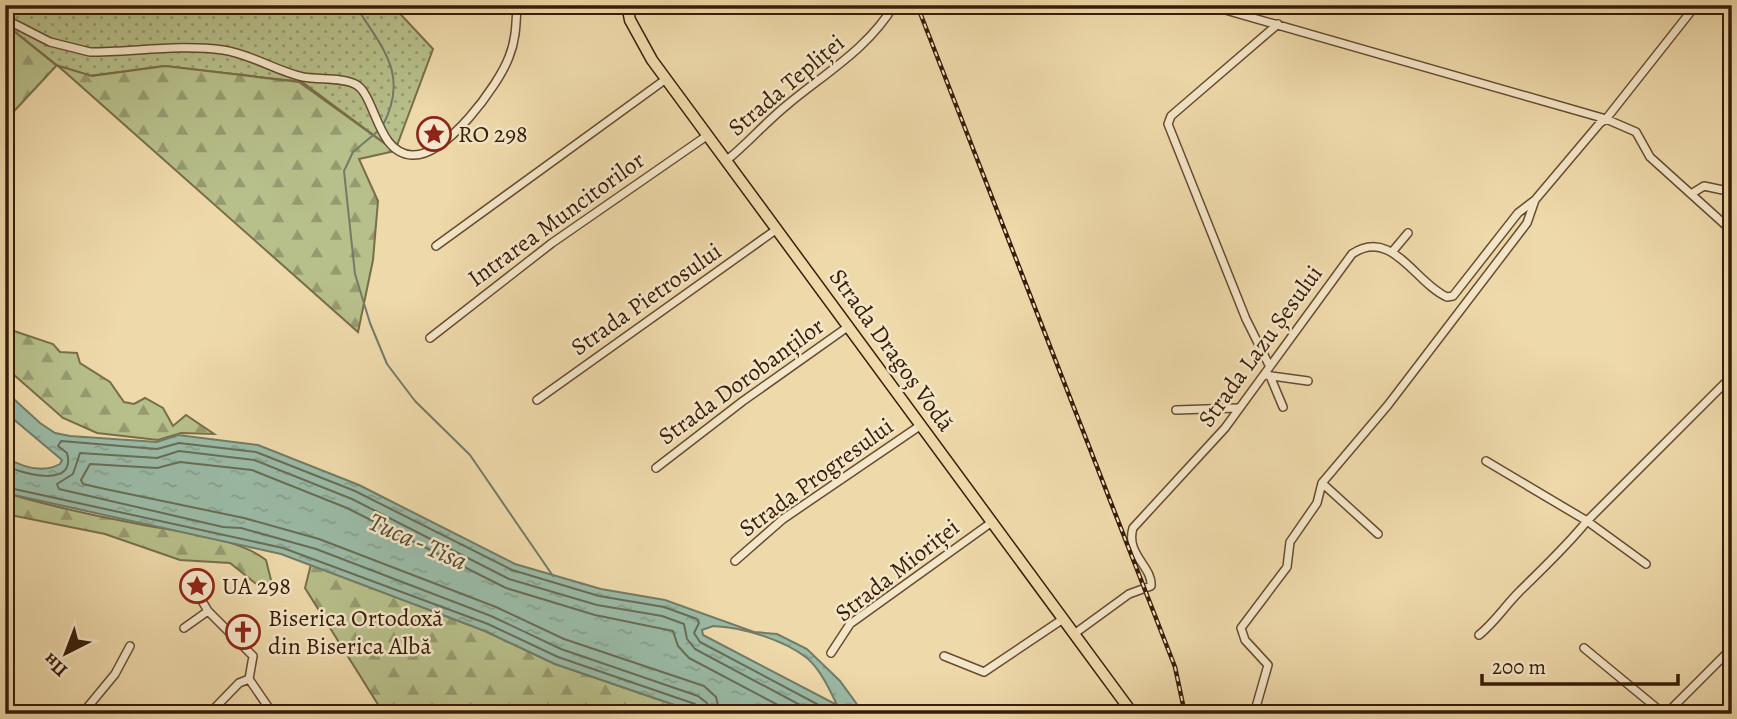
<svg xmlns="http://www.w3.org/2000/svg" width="1737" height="719" viewBox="0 0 1737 719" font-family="Alegreya,serif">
<defs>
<pattern id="grass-dots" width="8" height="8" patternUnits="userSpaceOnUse" patternTransform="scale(1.75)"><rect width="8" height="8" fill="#b7bf8a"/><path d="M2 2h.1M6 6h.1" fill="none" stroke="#969b6f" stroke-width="1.8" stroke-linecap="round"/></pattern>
<pattern id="forest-firs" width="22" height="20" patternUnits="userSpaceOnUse" patternTransform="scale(1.75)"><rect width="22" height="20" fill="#b7bf8a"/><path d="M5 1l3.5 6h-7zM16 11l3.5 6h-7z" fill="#969b6f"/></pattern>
<pattern id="water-ripples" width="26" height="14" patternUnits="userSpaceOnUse" patternTransform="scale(1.75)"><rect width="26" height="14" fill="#9abaa6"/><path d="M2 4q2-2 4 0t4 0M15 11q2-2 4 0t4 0" fill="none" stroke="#859f8d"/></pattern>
</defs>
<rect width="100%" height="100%" fill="#eed9aa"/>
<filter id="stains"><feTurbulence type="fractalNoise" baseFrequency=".00286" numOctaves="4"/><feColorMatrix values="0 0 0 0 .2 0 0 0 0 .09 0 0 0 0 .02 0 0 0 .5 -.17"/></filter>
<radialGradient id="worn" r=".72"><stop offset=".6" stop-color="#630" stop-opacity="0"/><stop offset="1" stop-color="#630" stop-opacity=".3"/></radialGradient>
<path fill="url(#grass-dots)" stroke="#786e48" stroke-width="2" d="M5,5h387l41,44 -38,102 -93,-69 -137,-16 -92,12 -68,-54z"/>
<path fill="url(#forest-firs)" stroke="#786e48" stroke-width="2" d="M5,24l51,41 36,11 73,-10 134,16 96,69 -36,8 19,42 -5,59 -15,72 -301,-267 -52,56z
M5,328l48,16 7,8 17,1 3,10 30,19 14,20 10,2 11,-6 18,10 10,18 13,-11 28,19 -33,-1 -23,7 -61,-7 -34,-15 -58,-51z
M5,493c42,12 85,22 128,30 38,8 105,14 133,37l6,24 -7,7 -35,-28 -50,-3 -75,-26 -100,-20z
M311,564l174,67 70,33 146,50h-317l-79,-126z"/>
<path fill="url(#water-ripples)" stroke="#737b66" stroke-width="2" fill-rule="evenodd" d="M5,391l35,32 15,10 15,3 87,6 21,-7 80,10 101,40 156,79 86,25 64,11 89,32 23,2 30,15 33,32 24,33h-163l-146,-50 -70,-33 -204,-77 -276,-61v-36c17,10 37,17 55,7l2,-4 -57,-48zM713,626c29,1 71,14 94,32 13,11 23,32 30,47l-134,-70 -1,-5z"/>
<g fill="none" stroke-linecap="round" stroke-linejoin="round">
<path stroke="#696c56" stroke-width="2" d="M5,465c16,9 72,24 62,-12l-9,-7 3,-5 96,8 22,-6 77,9 99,39 157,79 87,26 65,11 33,12 2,4 -5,10 6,9 130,69h8l8,-6 9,9
M5,487l278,61 205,76 70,33 137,47 6,10
M710,714l-3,-11 -9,-7 -137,-47 -70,-33 -175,-67 -75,-21 -18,-1 -164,-38 -2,-5 16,-10 7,-21 77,5 22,-7 75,9 98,39 157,80 88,26 65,11 22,8 3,15 8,10 122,65
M720,714l-4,-17 -12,-11 -140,-47 -68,-32 -177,-68 -75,-21 -139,-29 -22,-5 -2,-4 9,-16 67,4 23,-6 72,8 95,38 159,80 89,27 78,16 5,15 11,12 106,56"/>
<path stroke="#737b66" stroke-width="2" d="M355,5c28,44 55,70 27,122
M378,131l-25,21 -9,19 11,103 15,49 17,41 28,37 55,54 83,121"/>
<g stroke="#664c30" stroke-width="10">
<path id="street" d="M1208,5l398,114 90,-114
M5,19l45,23 40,10c43,0 90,-8 133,-2 28,4 53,21 80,27 17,3 38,0 52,7 21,10 21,69 57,71 34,2 86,-69 97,-98 7,-17 7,-33 8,-52
M727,160c21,-17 39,-38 60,-55 37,-31 82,-57 107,-100
M1691,194l13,-8 28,6
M436,246l230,-167
M1392,252l16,-19
M430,338l122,-95 156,-108
M1269,365l-23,-46 -78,-195 3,-8 107,-92
M1265,375l43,6
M1270,376l13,31
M537,400l240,-171
M1176,410l61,-2
M1486,461l101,60 145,-145
M656,468l87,-67 106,-75
M1322,483l56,51
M735,561l48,-42 138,-94
M189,579l19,32 45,45 -4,23 24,35
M184,628l24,-17
M1074,634l55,-40 22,-8c2,-19 -26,-32 -18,-58l92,-100 127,-174c40,-27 63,29 95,43l6,-1 65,-83 17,-13
M1479,635c16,-13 26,-29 40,-43 24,-24 47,-45 68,-71l59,43
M1584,648l80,66
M831,653l19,-29 142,-102
M944,656l40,16 79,-53
M82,714l33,-40 15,-28
M209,714l30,-31 10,-4
M1254,714l14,-49 -23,-25 -4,-12 46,-61 3,-25 27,-39 5,-20 66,-78 139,-182 8,-23 65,-77 6,-4 30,13 14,25 82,74
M1666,714l66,-66"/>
</g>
<g stroke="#381d07" stroke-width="13">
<path id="primary" d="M627,5l3,15 22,40 481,654"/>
</g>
<use href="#street" stroke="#f4e6c8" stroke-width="7"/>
<use href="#primary" stroke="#eed9aa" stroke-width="10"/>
<g stroke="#381d07" stroke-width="4.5">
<path id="rail" d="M917,5l258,662 10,47"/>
</g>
<use href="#rail" stroke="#f4e6c8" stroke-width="2" stroke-dasharray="5" stroke-linecap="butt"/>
</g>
<defs>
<g id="sight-ring" transform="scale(1.75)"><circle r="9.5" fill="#f4e6c8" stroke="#8f2418" stroke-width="1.5"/><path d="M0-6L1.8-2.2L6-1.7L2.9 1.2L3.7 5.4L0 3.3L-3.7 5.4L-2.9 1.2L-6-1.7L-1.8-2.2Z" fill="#8f2418"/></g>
<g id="church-ring" transform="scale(1.75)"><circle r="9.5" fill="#f4e6c8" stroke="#8f2418" stroke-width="1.5"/><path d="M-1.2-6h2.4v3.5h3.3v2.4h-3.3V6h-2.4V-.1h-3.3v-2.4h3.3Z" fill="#8f2418"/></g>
</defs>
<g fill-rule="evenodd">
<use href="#sight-ring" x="434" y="134"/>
<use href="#sight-ring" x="197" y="586"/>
<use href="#church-ring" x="243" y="632"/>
</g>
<g text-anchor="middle" stroke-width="5" stroke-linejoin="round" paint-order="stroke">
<g font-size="24" fill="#381d07" stroke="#f4e6c8">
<text transform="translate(786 85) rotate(-40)" y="8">Strada Tepliței</text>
<text transform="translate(556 219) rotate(-36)" y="8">Intrarea Muncitorilor</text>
<text transform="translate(646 299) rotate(-35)" y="8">Strada Pietrosului</text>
<text transform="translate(1260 346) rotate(-54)" y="8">Strada Lazu Șesului</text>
<text transform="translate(892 350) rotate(54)" y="8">Strada Dragoș Vodă</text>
<text transform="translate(741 381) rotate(-36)" y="8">Strada Dorobanților</text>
<text transform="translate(816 477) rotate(-36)" y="8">Strada Progresului</text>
<text transform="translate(897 570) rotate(-38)" y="8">Strada Mioriței</text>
</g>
<g font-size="24" fill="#381d07" stroke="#f4e6c8" text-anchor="start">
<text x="458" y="142">RO 298</text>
<text x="222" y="594">UA 298</text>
<text x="268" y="626">Biserica Ortodoxă<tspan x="268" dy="28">din Biserica Albă</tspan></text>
</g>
<g font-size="26" font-style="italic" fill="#554c37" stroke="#f4e6c8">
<text transform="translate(418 541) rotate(24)" y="9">Тиса - Tisa</text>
</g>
</g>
<rect width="1737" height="719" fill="none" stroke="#eed9aa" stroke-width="28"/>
<rect x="7" y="7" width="1723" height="705" fill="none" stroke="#381d07" stroke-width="3.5"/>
<rect x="14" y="14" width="1709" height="691" fill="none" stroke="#381d07" stroke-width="2"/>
<g transform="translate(66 653) rotate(222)" stroke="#f4e6c8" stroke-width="5" paint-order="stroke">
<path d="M0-5L12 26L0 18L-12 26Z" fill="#381d07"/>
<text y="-10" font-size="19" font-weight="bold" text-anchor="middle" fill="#381d07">Пн</text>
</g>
<path d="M1482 674v10h196v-10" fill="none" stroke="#381d07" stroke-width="3.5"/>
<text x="1492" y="674" font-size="21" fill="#381d07" stroke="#f4e6c8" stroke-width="5" paint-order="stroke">200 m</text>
<rect width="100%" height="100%" filter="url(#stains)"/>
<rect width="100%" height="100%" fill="url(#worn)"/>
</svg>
